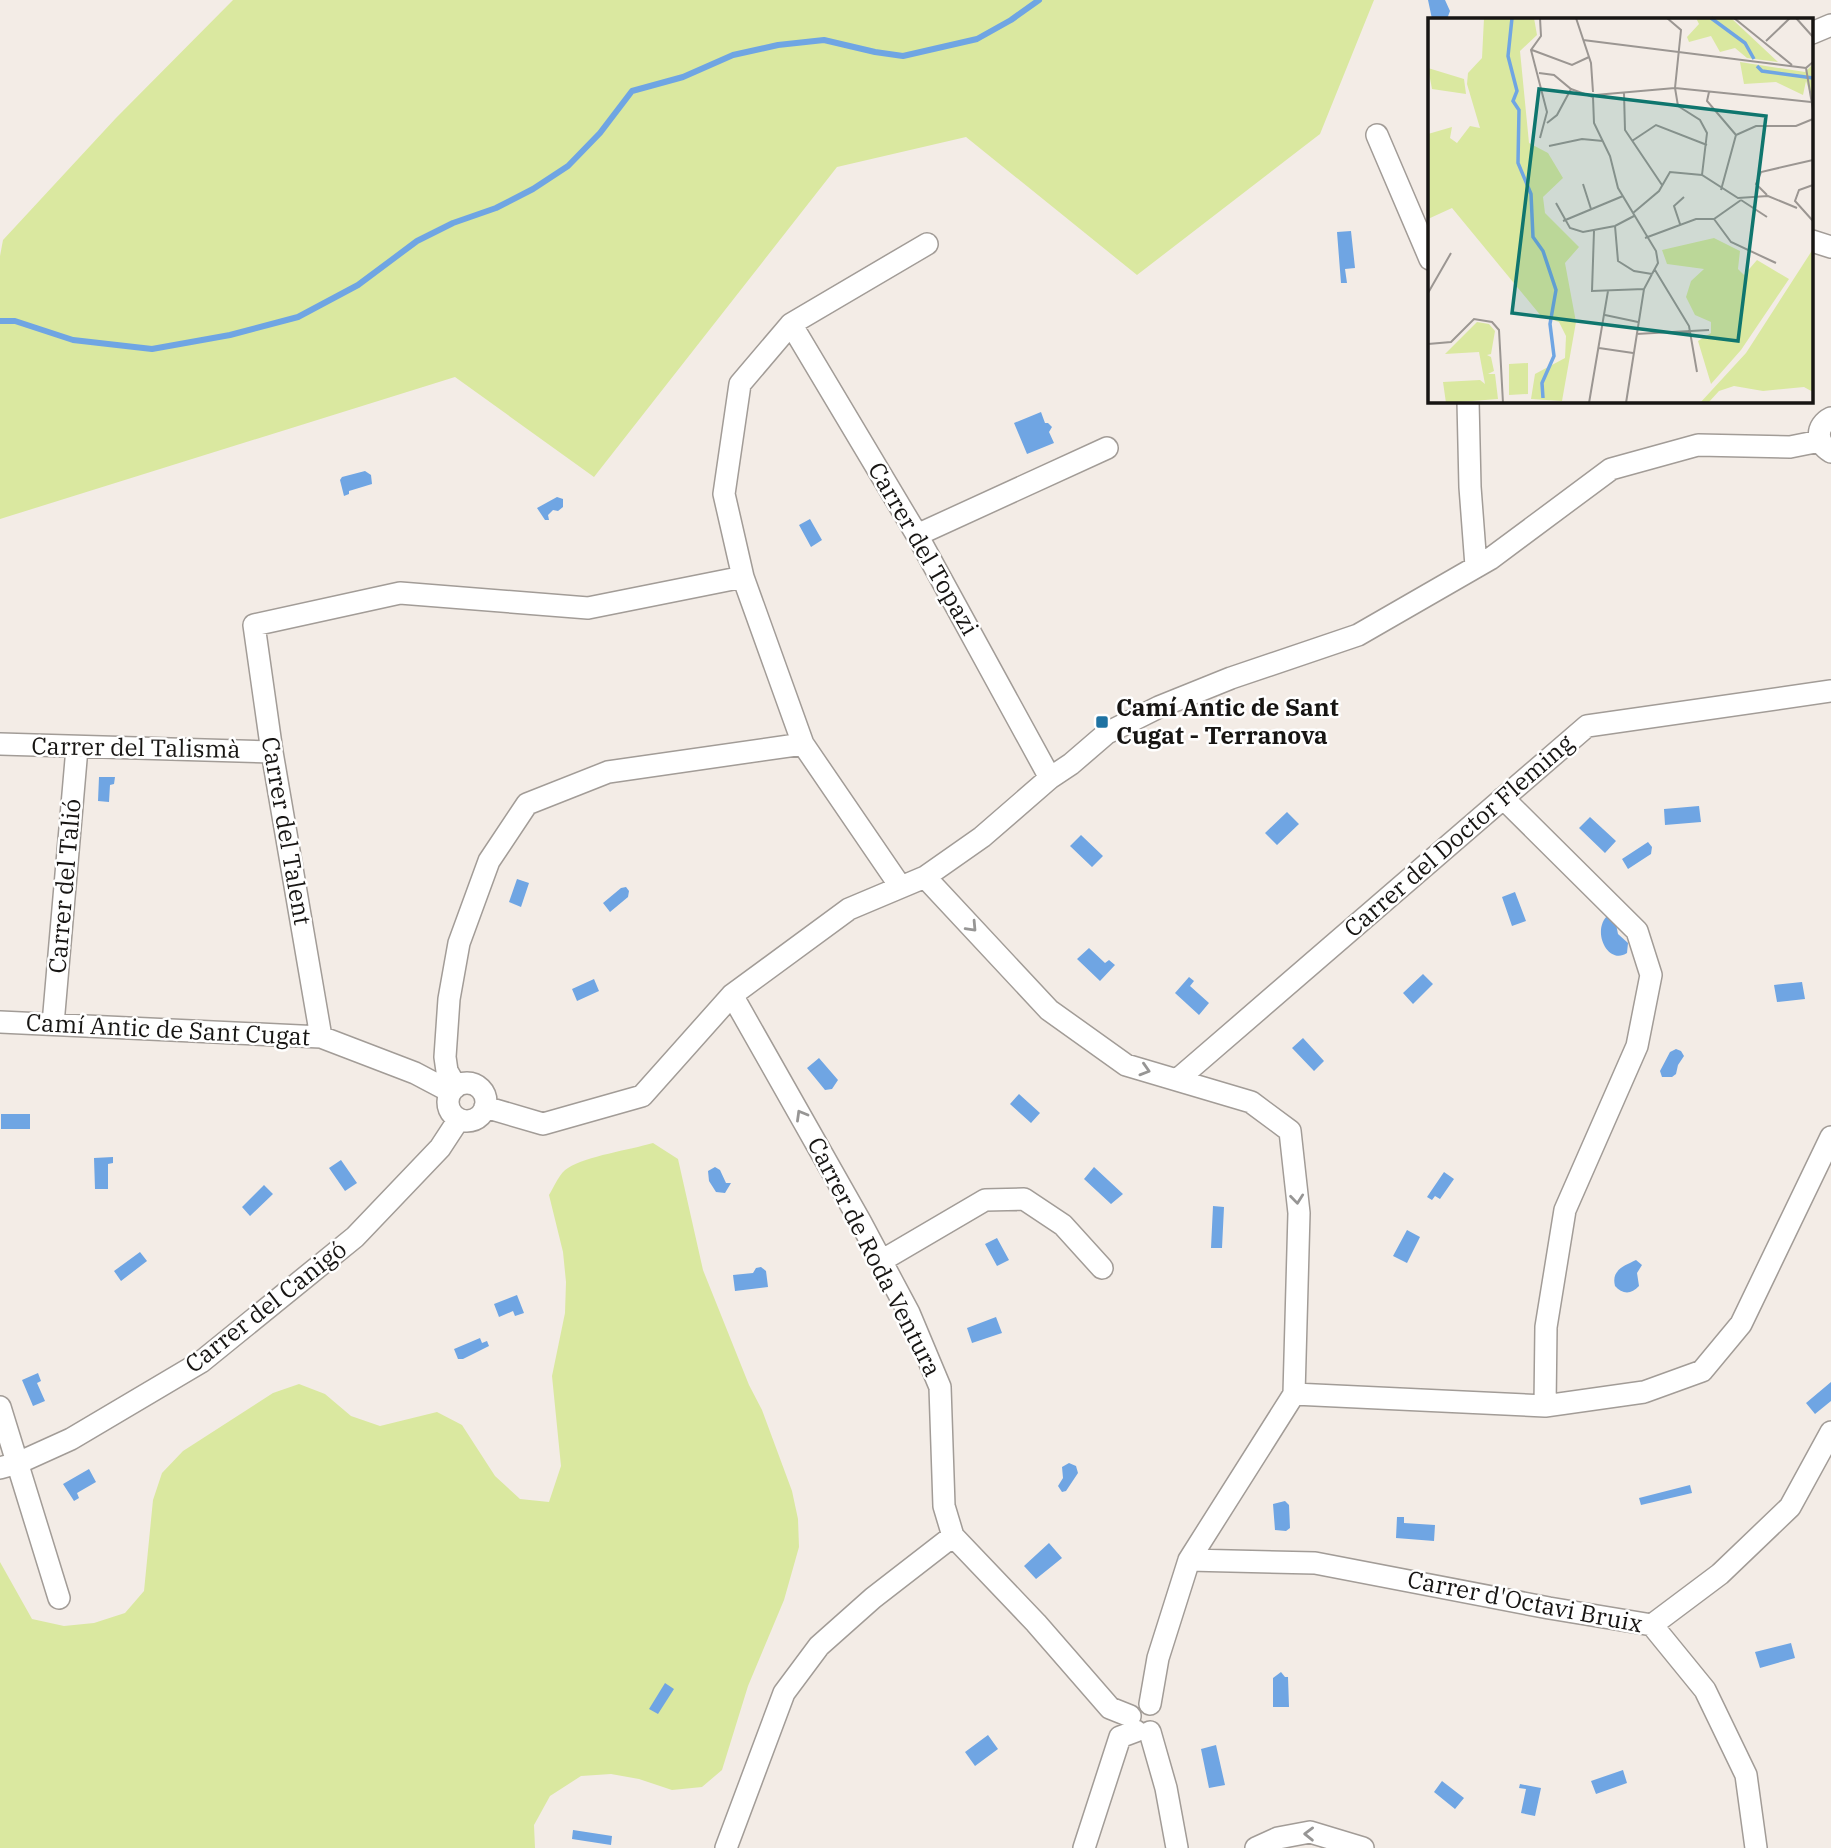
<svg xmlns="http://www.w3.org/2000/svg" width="1831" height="1848" viewBox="0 0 1831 1848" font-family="'IBM Plex Serif',serif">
<rect width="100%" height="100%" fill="#f3ece6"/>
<path fill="#dae8a0" d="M233,0h1141l-54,134 -183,141 -171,-138 -129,30 -243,310 -139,-100 -455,142v-263l3,-16 113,-122z
M653,1143l25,16 25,111 46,115 13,25 30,81 6,28 1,28 -15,53 -36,86 -26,84 -20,17 -30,3 -33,-11 -28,-5 -30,2 -31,20 -16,29 1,23h-535v-286l32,57 32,7 30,-3 31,-10 19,-22 9,-91 9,-27 21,-22 90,-58 26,-9 26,10 26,22 29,10 57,-14 25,13 33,51 25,23 29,3 12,-36 -9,-90 13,-63 1,-31 -3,-30 -14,-57c5,-8 11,-23 19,-27 19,-12 61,-18 85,-25z"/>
<path fill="#6fa5e3" d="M1428,0h17l5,11 -3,8h-15z
M1351,231l4,37 -10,1 2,14h-6l-4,-51z
M1041,412l4,11h3l4,4 -3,5 5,11 -27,11 -13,-31z
M365,471l6,4 1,9 -23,7v3l-5,2 -4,-16 2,-3z
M557,497l6,2v8l-5,4 -5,-1 -5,5 1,5h-4l-8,-12z
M810,519l12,21 -11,7 -12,-22z
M99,777h16l-1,7 -4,1 -1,17 -11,-1z
M1699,806l2,16 -36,3 -1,-16z
M1287,812l12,12 -22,21 -12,-12z
M1590,817l26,24 -11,12 -26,-25z
M1081,835l22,21 -11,11 -22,-21z
M1648,842l4,5 -1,7 -23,15 -6,-10z
M517,879l12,4 -8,24 -12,-5z
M626,887l3,4 -1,6 -18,15 -7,-9 18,-15z
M1515,892l11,29 -14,5 -10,-29z
M1609,914l7,10 2,10 10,9 -1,10c-19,13 -37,-23 -18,-39z
M1089,948l16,15 4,-3 6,5 -15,16 -23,-22z
M1423,974l10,10 -20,20 -10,-11z
M1189,977l5,4 -4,5 19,17 -10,12 -24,-22z
M594,979l5,12 -22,10 -5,-12z
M1802,982l3,17 -28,3 -3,-17z
M1303,1038l21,23 -10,10 -22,-23z
M1676,1049l5,2 3,5 -6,9 -2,9 -4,3h-10l-2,-6 10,-19z
M819,1058l19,22 -6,9 -7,1 -18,-22z
M1019,1094l21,19 -9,10 -21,-19z
M1,1114h29v15h-29z
M113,1157v6l-5,1v25h-13l-1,-31z
M341,1160l16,23 -12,8 -16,-23z
M715,1167l5,3 6,13h5l-6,10 -9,-1 -7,-11 -1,-10z
M1094,1167l29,27 -12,10 -27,-25z
M1444,1172l10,7 -14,20 -5,-3 -3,4 -5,-3z
M264,1185l9,9 -23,22 -8,-9z
M1213,1206l11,1 -2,41h-11z
M1407,1230l13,7 -13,26 -14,-7z
M997,1238l12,22 -12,6 -12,-22z
M140,1252l7,9 -26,20 -7,-10z
M1636,1260l6,5 -5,8 2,13c-8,9 -17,8 -24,0 -4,-16 9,-20 21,-26z
M761,1267l5,4 2,16 -33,4 -2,-16 20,-2 3,-5z
M517,1295l7,18 -9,3 -2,-5 -14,6 -5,-13z
M996,1317l6,16 -30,10 -5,-15z
M480,1338l2,5 5,-2 2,5 -26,13h-5l-4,-10z
M38,1373l3,8 -4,2 8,18 -12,5 -11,-26z
M1831,1382v19l-16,13 -9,-11z
M1069,1463l7,3 2,7 -12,18 -4,1 -4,-6 5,-8 -1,-11z
M89,1469l7,13 -19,11 2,5 -5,3 -11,-17z
M1690,1485l2,8 -51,12 -2,-7z
M1285,1501l4,4 1,23 -4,3 -11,-1 -2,-26z
M1397,1517h7v6l31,2 -1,16 -38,-3z
M1049,1543l13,15 -26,21 -12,-13z
M1791,1643l4,15 -35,10 -5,-16z
M1281,1672l4,5h3l1,30h-16v-29z
M665,1683l9,6 -16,25 -9,-5z
M988,1735l10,14 -23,17 -10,-14z
M1216,1745l9,40 -16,3 -8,-39z
M1623,1770l4,13 -31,11 -5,-13z
M1442,1781l22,17 -9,11 -21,-17z
M1520,1784l21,4 -6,28 -14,-3 5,-24 -7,-1z
M573,1830l39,6 -1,9 -39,-6z"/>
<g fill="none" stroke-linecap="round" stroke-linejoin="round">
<path stroke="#6fa5e3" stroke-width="6" d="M0,321h15l58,19 79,9 78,-14 68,-18 60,-32 59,-44 36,-18 43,-15 37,-19 35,-23 32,-33 32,-42 51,-14 50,-22 45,-10 46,-5 51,12 28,4 74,-17 34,-19 28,-20"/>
<g stroke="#a29c97" stroke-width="24">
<path id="minor" d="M1812,33l19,-8
M1377,135l53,124
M1812,241l19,6
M791,324l126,211 133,243
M1468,401l2,86 6,79
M1831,418c-16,8 -15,25 0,34
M917,535l190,-87
M0,744l272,8
M1503,798l134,133 14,44 -14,71 -72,164 -19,117 -1,79
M925,877l124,133 77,55 125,37 39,29 9,82 -5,181 -105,166 -31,98 -8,46
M900,886l-97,-142 -60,-167 -19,-83 16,-110 51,-60 136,-80
M732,995l128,226 49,92 31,74 4,119 9,30 83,87 74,85 20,8
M0,1022l321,15 94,36 36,19
M53,1024l24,-276
M321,1037l-49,-285 -18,-127 146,-32 188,15 155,-31
M1177,1080l410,-354 244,-35
M448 1102a19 19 0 1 1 38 0a19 19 0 1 1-38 0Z
M456,1087l-9,-16 -2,-14 4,-58 10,-56 30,-82 38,-57 81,-32 195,-28
M485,1107l58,17 99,-28 90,-101 117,-86 76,-32 57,-40 68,-59 21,-14 36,-31 52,-26 72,-29 127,-43 132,-76 121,-90 87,-24 92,2 30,-6
M881,1261l104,-61 39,-1 39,26 39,43
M1294,1394l251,12 99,-14 58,-21 39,-47 90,-187
M0,1407l59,191
M0,1468l18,-5 53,-24 130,-77 154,-125 85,-89 19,-29
M1189,1560l126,3 234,45 103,17 53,65 41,85 10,73
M1652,1625l68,-51 70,-67 41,-75
M1150,1732l16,56 11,60
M726,1848l58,-155 35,-47 54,-48 80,-62
M1084,1848l36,-111 16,-6
M1256,1848l22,-10 32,-6 53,16"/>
</g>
<use href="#minor" stroke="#fff" stroke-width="21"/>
</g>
<defs><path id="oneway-chevron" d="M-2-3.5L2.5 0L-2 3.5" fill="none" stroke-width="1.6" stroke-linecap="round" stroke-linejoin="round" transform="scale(1.75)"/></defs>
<g stroke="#979695">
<use href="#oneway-chevron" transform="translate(972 927) rotate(47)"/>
<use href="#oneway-chevron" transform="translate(1145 1070) rotate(17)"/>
<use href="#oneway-chevron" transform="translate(801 1115) rotate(-120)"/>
<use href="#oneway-chevron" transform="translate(1297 1199) rotate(84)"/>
<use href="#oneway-chevron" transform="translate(1309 1834) rotate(-179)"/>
</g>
<rect fill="#1e72a2" stroke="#fff" stroke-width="2.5" x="1095" y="715" width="14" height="14" rx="3.5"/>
<g text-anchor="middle" stroke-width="5" stroke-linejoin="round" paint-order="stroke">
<g font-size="24" fill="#171513" stroke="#fff">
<text transform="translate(923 549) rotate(60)" y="8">Carrer del Topazi</text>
<text transform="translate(136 748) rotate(1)" y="8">Carrer del Talismà</text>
<text transform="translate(286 831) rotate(80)" y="8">Carrer del Talent</text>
<text transform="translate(1459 836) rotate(-41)" y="8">Carrer del Doctor Fleming</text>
<text transform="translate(65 886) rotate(-85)" y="8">Carrer del Talió</text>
<text transform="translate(168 1030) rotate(3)" y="8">Camí Antic de Sant Cugat</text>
<text transform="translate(874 1257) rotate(63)" y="8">Carrer de Roda Ventura</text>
<text transform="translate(266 1307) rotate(-38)" y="8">Carrer del Canigó</text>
<text transform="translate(1525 1602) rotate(11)" y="8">Carrer d'Octavi Bruix</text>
</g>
<g font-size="24" font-weight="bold" fill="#171513" stroke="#fff" text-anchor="start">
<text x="1116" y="716">Camí Antic de Sant<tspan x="1116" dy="28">Cugat - Terranova</tspan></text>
</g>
</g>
<g transform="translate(1428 18)">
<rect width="385" height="385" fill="#f3ece6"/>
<path d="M56,0h50l3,17 -17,16 9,92 19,10 15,25 -20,19 2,16 34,34 -14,16 11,59 -14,79 -31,-2 4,-25 30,-16 1,-22 -7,-14 -18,-6 -89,-108 -24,11v-85l24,-7 -2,11 7,5 13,-17 10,2 -13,-44 1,-11 14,-15zM268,0h35l47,44 -31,-4 -12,-10 -15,4 -9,-16 -22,6 -2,-5 12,-13zM312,44l65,10 8,-8v39l-7,-22 -3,14 -27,-13 -32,2zM0,50l36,11 2,15 -34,-5zM286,220l26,13 -2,18 6,6 13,-15 32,19 -48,71 -30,34 -13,-43 13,-8v-11l-16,-7 -9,-18 5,-16 13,-12 -37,-5 -5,-14zM385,231v143l-9,-5 -41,4 -29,-5 -15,5 -11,12h-8l46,-50zM49,304l12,2 6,7 -4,23 -4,1 4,2 3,14 -6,3h7l3,25 -52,4 -3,-21 37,-2 5,4 -6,-32 -34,2zM100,345v31l-19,1v-31z" fill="#dae8a0"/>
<path fill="none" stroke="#6fa5e3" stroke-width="3.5" d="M84,0l-4,38 9,35 -4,10 6,9 -1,53 13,31 2,43 10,14 13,39 -6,34 4,32 -12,27 1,15M283,0l34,25 9,16M329,48l5,5 51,7"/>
<path fill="none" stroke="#9b9692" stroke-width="2" d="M148,0l15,45 2,29M239,0l14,12 -6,58 3,18 22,14 7,13 -5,42M306,0l58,47M368,0l17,19M155,22l223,28M338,23l24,-23M104,32l40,15 17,-8M385,44l-7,6 7,42M111,55l15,2 17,14 22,8M0,65v22M281,74l-2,9 29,34M196,75l1,37 37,55M167,77l80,-7 136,14M165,79l1,26 16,33 8,32 38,63 2,12 -6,11M119,105l10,-8 14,-26M112,120l7,-26 -16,-62 10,-14 -1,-18M204,123l24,-16 51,20M121,128l33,-7 21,2M155,166l8,25M385,167l-14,5 -4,11 18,20M293,172l15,-55 20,-9h40l17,-7M339,177l-11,-11 5,-12 52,-12M313,182l26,17M128,185l14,25 13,4 32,-6 19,-10M205,195l26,-22 11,-19 32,3 36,23 30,-2 29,12M286,201l17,23 45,21M135,203l60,-25M252,206l-6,-18 10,-9M187,208l3,35 16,10 18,3M166,213l-2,60 52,-2M217,220l51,-19h18l27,-19M227,252l34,56 8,46M0,275l23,-40M177,297l33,7M208,316l73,-4M0,326l23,-2 23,-23 18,3 7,8 4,73M171,330l34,5M161,385l19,-112M198,385l18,-114 8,-15"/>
<path fill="#0f766e" fill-opacity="0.15" stroke="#0f766e" stroke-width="3.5" d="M111,71l227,27 -28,225 -226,-28z"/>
<rect width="385" height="385" fill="none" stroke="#171513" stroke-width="3.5"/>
</g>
</svg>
